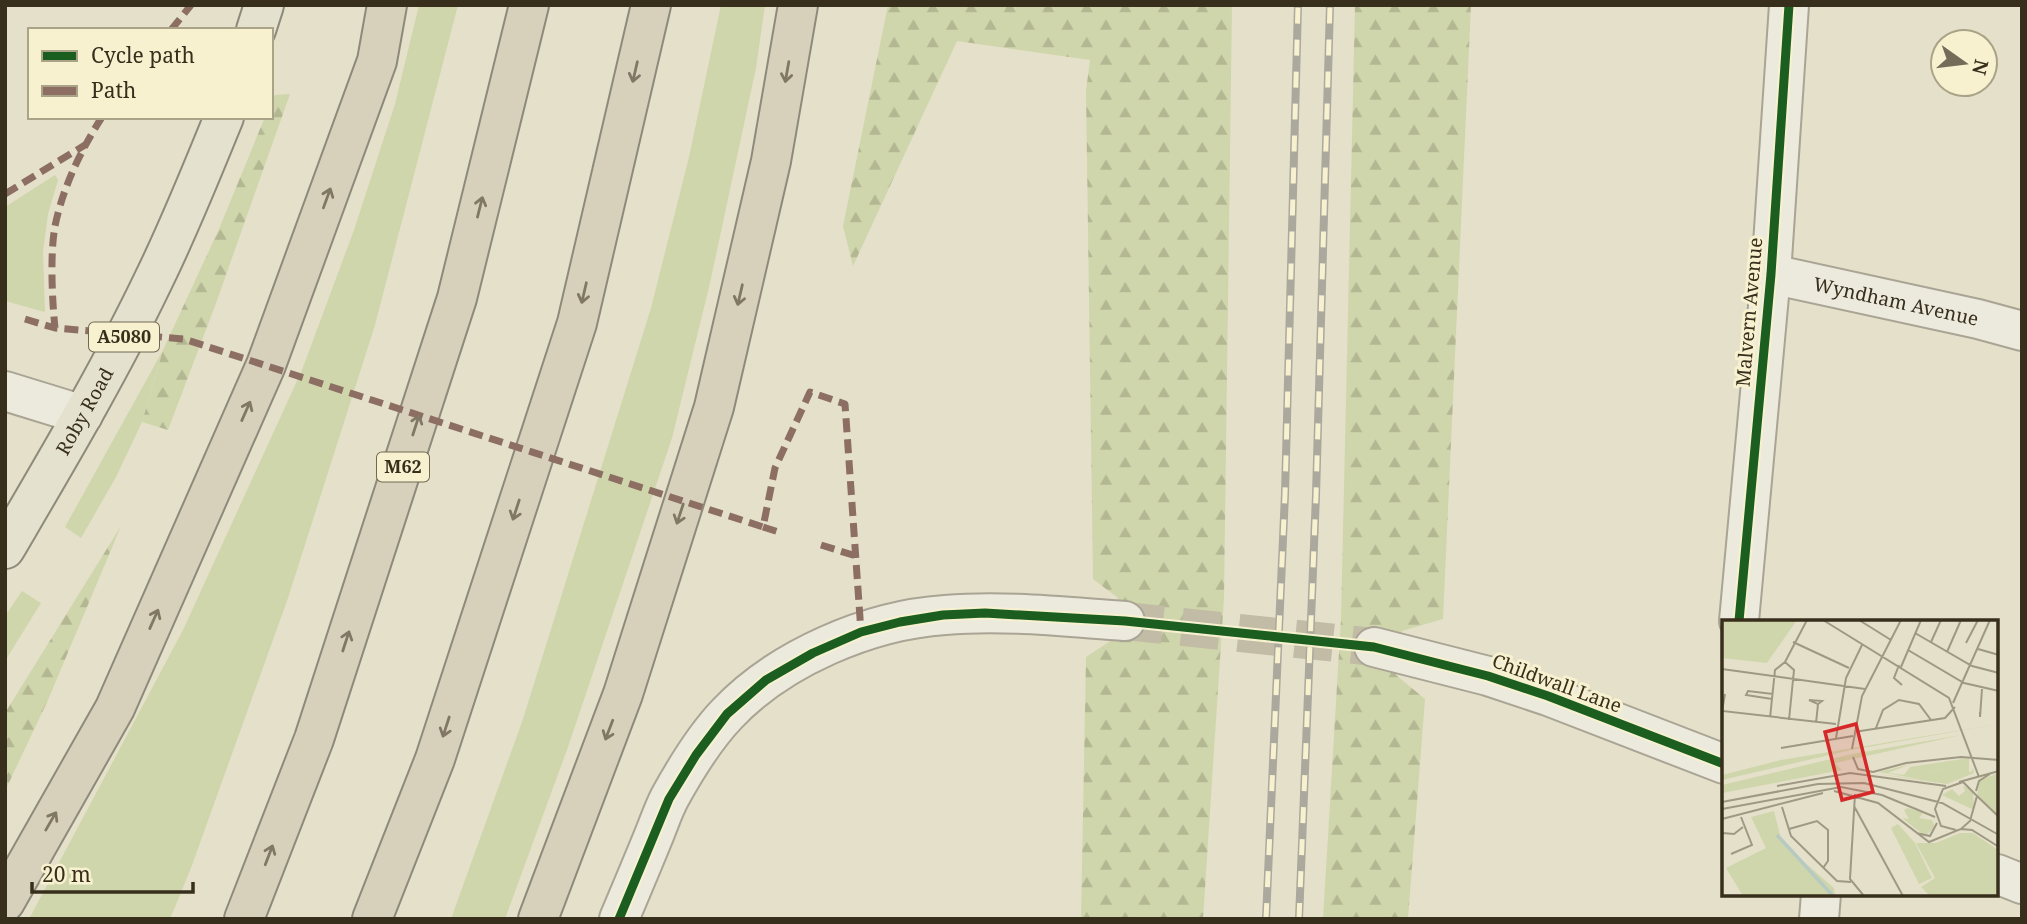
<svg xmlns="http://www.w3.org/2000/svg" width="2027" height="924" viewBox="0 0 2027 924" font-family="'Noto Serif',serif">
<defs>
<pattern id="forest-firs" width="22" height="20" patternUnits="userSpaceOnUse" patternTransform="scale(1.75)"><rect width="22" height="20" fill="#d0d6ac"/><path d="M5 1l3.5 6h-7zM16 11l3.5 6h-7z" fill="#b3b893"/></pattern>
</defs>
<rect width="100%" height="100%" fill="#e4e0ca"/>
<path fill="#d0d6ac" d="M419,5h39l-83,320 -87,273 -97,270 -21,51h-141l154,-289 119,-260 52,-140 41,-126z
M721,5h44l-9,63 -46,215 -38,155 -104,309 -63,172h-54l72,-200 128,-411 38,-151z
M55,175l3,5 -10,34 -5,38 2,60 -40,-11v-94z
M163,350l-21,72 -26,55 -35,61 -16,-11z
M22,591l19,12 -36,58v-45z"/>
<path fill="url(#forest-firs)" d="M888,5h344l-8,593 -21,321h-122l5,-262 35,-23 -3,-36 -25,-19 -7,-488 4,-31 -133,-19 -104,225 -10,-40z
M1355,5h116l-28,614 -41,12 -6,44 29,24 -17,220h-85l18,-300z
M290,94l-75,212 -47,124 -26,-8 21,-72 56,-121 46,-112h6v-14l4,-8z
M121,526l-73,174 -43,91v-78z"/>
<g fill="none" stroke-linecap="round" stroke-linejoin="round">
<path stroke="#c2bca7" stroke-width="38" stroke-dasharray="38 19" stroke-linecap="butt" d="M1125,621l249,26"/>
<g stroke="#a9a494" stroke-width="42">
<g id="street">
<path id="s1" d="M1771,274l207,45 44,12"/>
<path d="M5,391l78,24"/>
<path d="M1739,621l32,-347 18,-269"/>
<path d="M1374,647l114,29 60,20 176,68"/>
<path d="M1997,874l25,10"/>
<path d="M619,919c11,-26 22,-52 33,-79 6,-14 11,-30 18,-43 16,-29 35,-60 57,-83 53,-56 142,-94 218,-99 60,-5 121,2 180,6"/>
<path d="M1819,919l2,-25"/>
</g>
</g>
<g stroke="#8e8a7b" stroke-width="42">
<g id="primary">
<path d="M256,30l8,-25"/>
<path id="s2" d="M5,549c52,-89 105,-178 149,-270 26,-53 48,-108 70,-162"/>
</g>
</g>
<g stroke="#8e8a7b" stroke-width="42">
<path id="highway" d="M5,902l110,-194 151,-343 111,-304 10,-56
M244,919l70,-180 143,-441 72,-293
M372,919l63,-160 142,-436 74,-318
M538,919l85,-225 91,-287 57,-246 27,-156"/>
</g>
<use href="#street" stroke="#eceadd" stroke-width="38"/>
<use href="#primary" stroke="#e4e1ce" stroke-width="38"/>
<use href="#highway" stroke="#d7d1bc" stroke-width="38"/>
<g stroke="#aba89d" stroke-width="8">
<path id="rail" d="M1266,919l19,-425 13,-489
M1299,919l17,-424 14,-490"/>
</g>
<use href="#rail" stroke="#f7f1d0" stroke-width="5" stroke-dasharray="16" stroke-linecap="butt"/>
<path stroke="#8d6e63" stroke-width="7" stroke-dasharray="14 7" stroke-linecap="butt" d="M171,30l20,-25
M102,117c-21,33 -39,70 -47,109 -5,27 -3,73 0,102l129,11 579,188 12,-59 35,-76 35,12 16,228
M5,194l80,-49
M25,319l30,9
M763,527l19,6
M821,545l35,11"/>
<g stroke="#f7f1d0" stroke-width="13">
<path id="cycleway" d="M1739,621l32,-347 18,-269
M619,919l50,-120 27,-44 31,-41 39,-34 47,-27 48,-21 39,-10 43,-7 42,-2 140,8 249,26 114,29 60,20 176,68"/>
</g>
<use href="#cycleway" stroke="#1b5e20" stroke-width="9"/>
</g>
<defs><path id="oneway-shaft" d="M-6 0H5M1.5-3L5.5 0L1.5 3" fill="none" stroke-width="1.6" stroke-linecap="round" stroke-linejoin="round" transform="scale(1.75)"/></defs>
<g stroke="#807764">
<use href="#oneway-shaft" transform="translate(635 72) rotate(103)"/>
<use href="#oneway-shaft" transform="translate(787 72) rotate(100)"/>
<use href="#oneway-shaft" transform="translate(327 198) rotate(-70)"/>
<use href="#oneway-shaft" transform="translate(480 207) rotate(-76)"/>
<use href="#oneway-shaft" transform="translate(584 293) rotate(103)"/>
<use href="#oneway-shaft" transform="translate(740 295) rotate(103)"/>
<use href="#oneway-shaft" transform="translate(246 411) rotate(-66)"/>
<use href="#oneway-shaft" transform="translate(416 425) rotate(-72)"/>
<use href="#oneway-shaft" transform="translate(516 510) rotate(108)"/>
<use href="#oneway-shaft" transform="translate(680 514) rotate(108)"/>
<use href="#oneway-shaft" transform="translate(154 619) rotate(-66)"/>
<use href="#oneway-shaft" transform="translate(346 641) rotate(-72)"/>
<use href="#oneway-shaft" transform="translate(446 727) rotate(108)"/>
<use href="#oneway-shaft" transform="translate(609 730) rotate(111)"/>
<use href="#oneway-shaft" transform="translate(51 821) rotate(-60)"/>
<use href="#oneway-shaft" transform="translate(269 855) rotate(-69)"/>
</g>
<g text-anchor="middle" stroke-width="6" stroke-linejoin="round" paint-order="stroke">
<g fill="#f7f1d0" stroke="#716852" stroke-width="2">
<rect x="89" y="322.5" width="70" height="29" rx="5"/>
<rect x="377" y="452.5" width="52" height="29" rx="5"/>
</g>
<g font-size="18" font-weight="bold" fill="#382e1c">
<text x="124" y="343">A5080</text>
<text x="403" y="473">M62</text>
</g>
<g font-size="19" fill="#382e1c" stroke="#f7f1d0">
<text dy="7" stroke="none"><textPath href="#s1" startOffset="128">Wyndham Avenue</textPath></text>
<text transform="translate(1749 312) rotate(-85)" y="7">Malvern Avenue</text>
<text dy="7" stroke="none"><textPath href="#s2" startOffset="159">Roby Road</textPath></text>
<text transform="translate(1557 683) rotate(20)" y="7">Childwall Lane</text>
</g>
</g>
<g transform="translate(1722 620)">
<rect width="276" height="276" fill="#e4e0ca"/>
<path d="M0,0h75l-30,43 -45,-5zM251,148l1,5 -27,11 -70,-10 43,5 -3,-4 24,-6 30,3zM186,188l15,5 -4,5 13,2 3,7 -10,9 -23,-18 7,1 -5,-9zM176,204l17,19 17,35 -13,6 -28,-56zM238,213h13l25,17v46h-68l-9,-9 14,-9 -19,-35h20z" fill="#d0d6ac"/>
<path d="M276,104l-147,26 -129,30v-5l59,-15zM239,115l-126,28 7,7 -120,23v-8l130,-31zM247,138v15l-28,-4 -23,6 2,4 -41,-7 32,-8 -23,9 16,2 6,-8zM241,166l10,4 1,20 -32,-15 10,-6 7,7 6,-5z" fill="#d0d6ac"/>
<path d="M276,153v44l-21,-21 2,-15zM52,191l8,32 52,45 1,8h-92l-17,-28 40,-20 -15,-31z" fill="#d0d6ac"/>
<path fill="none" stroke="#b6cac1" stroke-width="3.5" d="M55,215l56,61"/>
<path fill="none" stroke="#9f9984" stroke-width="2" d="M101,0l126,78 30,79M137,0l32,20M193,13l57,33 27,7M71,22l56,26M209,22l10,-22M244,23l12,-23M256,29l21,6M186,30l56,33 35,8M225,32l14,-32M63,42l22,-42M177,45l-5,13 8,7M179,47l20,-47M0,49l143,20M3,74l-3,17 114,13M50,79l-26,-4 2,-4 25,3M231,83l37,-83M258,92v5l2,-28M48,98l5,-48 10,-8 9,8 -5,50M94,103l2,-19 -9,-4 13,1 -4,3M154,108l7,-18 16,-10 20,4 12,16M132,112l91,-14 10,-11M114,118l10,-60 16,-33M59,128l72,-12M130,129l10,-53 39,-76M131,137l5,12 15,3 33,-9 55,-6 38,3M237,162l40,-11M55,166l73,-13 96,13M112,171l44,12 51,39 32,-13 9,-8 7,-25 -14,-14 -20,7 -8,20 6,17 15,4M254,171l3,-10 11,-7M133,174l-5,85 14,17M255,176l22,21M0,182l96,-18 46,-1 78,20 57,32M132,186l49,90M60,187l9,29 46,45 14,1M0,189l119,-22 41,8 53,22M0,199l101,-26M67,209l28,-8 11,9v31l-5,7M239,209l11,1 27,17M0,213l12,1 9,-7M194,213l14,3 7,-13M9,234l21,-9 -11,-28"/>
<path fill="#d62828" fill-opacity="0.15" stroke="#d62828" stroke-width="3.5" d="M134,104l17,68 -31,8 -17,-68z"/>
<rect width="276" height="276" fill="none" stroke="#382e1c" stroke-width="3.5"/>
</g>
<rect width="2027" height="924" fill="none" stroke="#382e1c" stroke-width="14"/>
<rect x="28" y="28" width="245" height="91" fill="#f7f1d0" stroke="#aba388" stroke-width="2"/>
<rect x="42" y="51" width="35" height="10" fill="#1b5e20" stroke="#aba388" stroke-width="2"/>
<text x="91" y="63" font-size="21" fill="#382e1c">Cycle path</text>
<rect x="42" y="86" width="35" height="10" fill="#8d6e63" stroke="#aba388" stroke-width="2"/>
<text x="91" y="98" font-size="21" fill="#382e1c">Path</text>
<g transform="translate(1964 63) rotate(104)"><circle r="33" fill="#f7f1d0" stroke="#aba388" stroke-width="2"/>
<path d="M0-5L12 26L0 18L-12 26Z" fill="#746c59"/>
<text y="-10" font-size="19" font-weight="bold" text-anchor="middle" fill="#382e1c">N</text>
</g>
<path d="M32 882v10h161v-10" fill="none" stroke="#382e1c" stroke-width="3.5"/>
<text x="42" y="882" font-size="21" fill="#382e1c" stroke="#f7f1d0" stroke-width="5" paint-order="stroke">20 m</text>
</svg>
